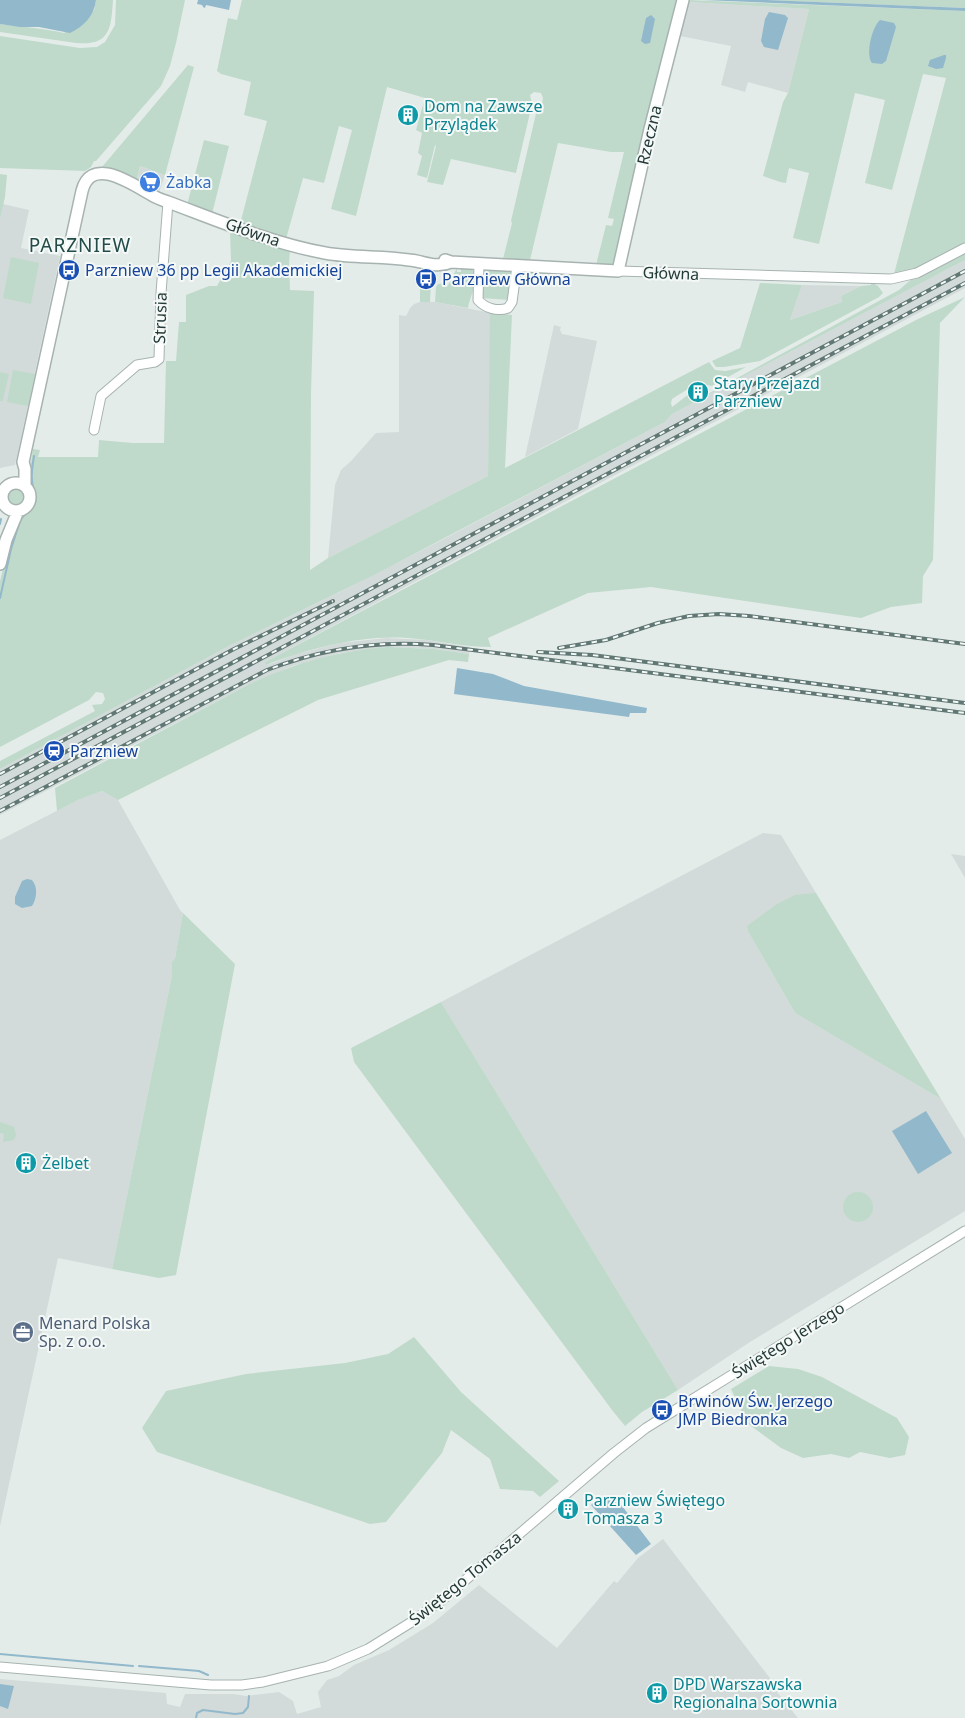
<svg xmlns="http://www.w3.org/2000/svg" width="965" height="1718" viewBox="0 0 965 1718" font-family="'Noto Sans',sans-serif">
<rect width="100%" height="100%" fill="#e4ecea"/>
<path fill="#d2dbd9" d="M688,2l121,7 -21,84 -40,-11 -3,10 -24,-7 10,-39 -51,-10z
M140,166l25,9 -7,20 -22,-13z
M3,204l26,6 -8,38 39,8 -45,209 -15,3v-249z
M965,260v28l-700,374 2,3 30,-11 42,-11 48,-5 39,2 44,7 -1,7 -35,-5 -46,-2 -48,6 -48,13 -50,22 -242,127v-46l229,-123 115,-56 94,-48 227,-120 7,-8z
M802,285l59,1 -20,10 1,6 -52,18z
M420,302h15l56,11 -3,163 -160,82 7,-73 6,-15 10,-9 25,-28 23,-1v-117l7,1 4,-8 4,-4z
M554,325l7,2 -1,3 2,4 35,7 -19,88 -53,28z
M102,791l16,9 62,110 3,3 -8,45 -3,4v13l-60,294 -54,-11 -58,268v-686l78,-40z
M763,833l18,2 35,58 -67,40 46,80 146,86 24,40v72l-215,131 -72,48 -237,-388z
M951,854l14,2v22z
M663,1539l116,151 -2,2 21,26h-798v-39l166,14 1,11 13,3 5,-13h48l13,2 33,-4 14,9 4,13 24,-7 -3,-15 9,-12 12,-4 15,-11 35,-15 44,-27 46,-38 78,63 57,-67 3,2 21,-25z"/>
<path fill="#bfdacb" d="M96,0h17c-2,29 -3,46 -37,43l-76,-11v-8c22,3 42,4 64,9l30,-23z
M116,0h69l-9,43 -6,23 -9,20 -65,75h-2l-3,6 -6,4 -85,-3v-132l80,12 17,-1 8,-5 10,-17z
M242,0h435l-63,262 -3,3h-15l10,-40 6,1 2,-7 -6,-1 16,-66h-13l-53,-9 -28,117 -27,-1 9,-36 -1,-2 27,-116 4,-2 1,-5 -2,-5 -7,-1 -4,3 2,9 -16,69 -65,-14 -8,26 -16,-3 9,-36 -1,-1 -8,33 -10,-3 5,-19 -4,-3 4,-20 -6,-3 9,-32 -38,-11 -31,129 -25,-7 21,-79 -13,-4 -15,57 -21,-5 -17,61 -46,-15 27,-103 -23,-6 7,-33 -30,-8 -4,-3 11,-53 9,2z
M688,0l277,11v232c-16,8 -54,33 -71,31l52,-196 -23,-4 -31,116 -27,-7 20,-83 -30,-7 -36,151 -26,-6 16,-65 -20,-5 -3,15 -6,-1 -17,-6 20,-74 5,-9 21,-84 -121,-7z
M767,0h198v8z
M188,65l6,2 -29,108 -25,-9 -4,16 -33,-13 -1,-2z
M204,140l25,6 -17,68 -25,-9z
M0,174l7,1 -2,22 -5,22z
M230,231l60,19 -1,14 1,26 24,1 -3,102 -1,177 18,-12 160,-82 2,-164 22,3 -7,153 204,-106 6,8 10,1 21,-4 -34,19 -11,-2 -10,3 -19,12 -1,4 1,4 17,-13 5,4 10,-2 195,-106 15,-13 51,-26v9l-293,154 -7,8 -289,152 -147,72 -229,123v-8l95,-50 -3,-6 10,-1 3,-5 -2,-6 -7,-1 -7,8 -89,47v-166l8,-34 11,-31 11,-9 3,-6v-8l-5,-10 5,-34 7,1 -2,7h60l1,-17 34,3h31l2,-82h10l3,-39h7v-27l23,-9h8l14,-25z
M11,257l28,6 -8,41 -28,-6z
M457,268v4h4v-4l11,1c7,14 -2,26 -4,39l-33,-6 1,-15 2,-3 8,-1 -1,2 2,2z
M485,270l28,2 -3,28 -29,-2 2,-26z
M420,273l7,9 2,-1 2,1 -1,20h-10z
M871,282l7,4 5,7 -4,4 -119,64 -36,6h-8l-4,-6 28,-13 20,-65 42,2 -12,35 52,-18 -1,-6 20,-10 10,-1z
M965,297l-25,26 -7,237 -10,16 -1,27 -31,4 -30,11 -210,-31 -63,6 -100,45 3,9c-28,0 -55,-7 -83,-9 -49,-3 -97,10 -142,27l-1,-3 653,-343z
M13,370l22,4 -7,32 -21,-4z
M0,372l9,2 -6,26 -1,1h-2z
M17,488l6,4 1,7 -4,6 -5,1 -7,-4 -1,-7 4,-6z
M388,647l46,2 35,5 -1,8 -19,-2 -131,40 -200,100 -16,-9 -24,9 -21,11 -2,-23 187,-100c48,-24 93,-37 146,-41z
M816,893l125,206 -146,-86 -46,-80 -2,-7 30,-22 18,-9z
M183,913l52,51 -59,311 -17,3 -47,-9 60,-294v-13l3,-4z
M441,1002l237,388 -36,22 -17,14 -13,-16 -258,-348 -3,-14z
M0,1122l14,5 2,8 -2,5 -11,2 1,-8 -4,-1z
M843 1207a15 15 0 1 1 30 0a15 15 0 1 1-30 0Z
M414,1337l47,55 98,89 -19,16 -7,-6 -33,-2 -10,-30 -39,-29 -9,23 -56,69 -16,2 -213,-72 -15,-24 24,-37 80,-17 99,-11 43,-9z
M769,1366l29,3 24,8 75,41 12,19 -4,18 -15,3 -30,-6 -11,6 -18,-4 -28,4 -22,-10 -34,-25 -16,-34z"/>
<path fill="#92b8cb" d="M0,0h96c-2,16 -12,26 -26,33l-31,-6h-19l-20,-3z
M198,0h33l-2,10 -23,-5 -1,3 -2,-1 -1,-2 -5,-1z
M703,0h64l198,8v3z
M769,12l16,3 3,3 -10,32 -14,-3 -3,-6 4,-22z
M651,15l4,4 -5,24 -5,1 -4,-3 5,-23z
M880,20l14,3 2,4 -10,34 -4,3 -10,-1c-7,-8 0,-36 8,-43z
M944,55h2v3l-3,10 -7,1 -8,-3 2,-6z
M457,668l36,6 31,12 123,22 -1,5h-16l-1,4 -175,-23z
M27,879l5,1c6,7 5,18 0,26l-10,2 -7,-4v-7l7,-16z
M926,1111l26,42 -34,21 -26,-43z
M600,1496l16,2 35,46 -15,11 -45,-50z
M0,1684l14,2 -6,23 -8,-3z"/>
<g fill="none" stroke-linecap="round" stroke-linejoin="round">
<path stroke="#92b8cb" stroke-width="2" d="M0,524l1,-5
M0,598l11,-49 9,-28c3,-7 12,-10 15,-18 2,-8 -3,-15 -3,-23 -1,-8 1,-17 2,-24
M0,1654l133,12
M139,1666l60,5 9,4
M196,1718l1,-5 6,-3 32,4 8,-1 5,-6 1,-11"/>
<g stroke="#a7b3b1" stroke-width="11">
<path id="minor" d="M479,264l-1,36c7,8 19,12 30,8l4,-6 5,-36
M618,271l273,8 26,-6 48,-25
M94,430l7,-34 36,-31 18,-3 4,-3 2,-66 7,-91
M0,1667l211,18h31l21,-3 65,-16 40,-17 42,-26 32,-23 172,-147 32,-25 319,-197"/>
</g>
<g stroke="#a7b3b1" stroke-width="14">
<path id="tertiary" d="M445,260l6,2 167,9 32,-142 33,-129
M2 497a14 14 0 1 1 28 0a14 14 0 1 1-28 0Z
M25,486v-17l-2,-7 59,-271c9,-36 50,-7 68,3 6,4 12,6 18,8 51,19 103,41 157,51 28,5 56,3 84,7 15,1 26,9 42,2
M0,564l6,-24 12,-29"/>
</g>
<use href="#minor" stroke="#fff" stroke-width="9"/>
<use href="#tertiary" stroke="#fff" stroke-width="11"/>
<g stroke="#607774" stroke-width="4">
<path id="rail" d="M559,648l47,-8 52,-17 31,-7 30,-2 30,2 216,28
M538,652l54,3 373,48
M0,774l234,-125 99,-48
M0,787l965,-516
M0,798l965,-515
M0,811l267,-141c54,-21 108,-30 166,-25l532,68"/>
</g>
<use href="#rail" stroke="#f4f9f7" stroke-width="2" stroke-dasharray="5.5" stroke-linecap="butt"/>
</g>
<defs>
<g id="building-disc" transform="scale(1.125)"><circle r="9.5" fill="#0f9aa8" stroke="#f4f9f7"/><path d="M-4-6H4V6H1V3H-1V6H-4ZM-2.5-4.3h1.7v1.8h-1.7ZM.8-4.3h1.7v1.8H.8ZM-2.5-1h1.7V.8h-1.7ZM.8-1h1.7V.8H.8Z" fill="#fff"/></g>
<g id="supermarket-disc" transform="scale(1.125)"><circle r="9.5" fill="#3f7fe0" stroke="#f4f9f7"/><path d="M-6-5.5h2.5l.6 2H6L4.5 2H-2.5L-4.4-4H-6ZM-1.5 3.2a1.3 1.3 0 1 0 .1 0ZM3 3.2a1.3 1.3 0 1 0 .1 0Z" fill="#fff"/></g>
<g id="bus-disc" transform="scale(1.125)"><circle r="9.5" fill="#1a4fb4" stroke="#f4f9f7"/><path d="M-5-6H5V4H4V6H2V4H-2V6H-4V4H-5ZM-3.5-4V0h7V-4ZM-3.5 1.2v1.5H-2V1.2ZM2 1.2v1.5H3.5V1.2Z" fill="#fff"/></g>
<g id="station-disc" transform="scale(1.125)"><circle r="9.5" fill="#1a4fb4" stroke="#f4f9f7"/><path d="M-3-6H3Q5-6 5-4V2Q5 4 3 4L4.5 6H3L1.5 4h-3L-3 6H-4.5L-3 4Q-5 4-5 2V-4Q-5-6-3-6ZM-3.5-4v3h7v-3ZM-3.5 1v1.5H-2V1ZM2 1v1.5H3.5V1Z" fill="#fff"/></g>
<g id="office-disc" transform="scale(1.125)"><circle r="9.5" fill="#5c6f8a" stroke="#f4f9f7"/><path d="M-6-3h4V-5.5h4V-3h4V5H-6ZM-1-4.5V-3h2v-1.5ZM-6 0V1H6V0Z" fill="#fff"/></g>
</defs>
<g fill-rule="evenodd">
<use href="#building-disc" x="408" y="115"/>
<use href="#supermarket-disc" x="150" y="182"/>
<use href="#bus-disc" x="69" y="270"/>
<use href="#bus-disc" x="426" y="279"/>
<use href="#building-disc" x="698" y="392"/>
<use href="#station-disc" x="54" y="751"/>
<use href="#building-disc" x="26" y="1163"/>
<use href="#office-disc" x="23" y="1332"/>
<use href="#bus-disc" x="662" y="1410"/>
<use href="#building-disc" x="568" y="1509"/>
<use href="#building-disc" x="657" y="1693"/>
</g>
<g text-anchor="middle" stroke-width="4" stroke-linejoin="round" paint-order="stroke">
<g font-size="16" fill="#0d838f" stroke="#f4f9f7" text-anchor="start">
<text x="424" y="112">Dom na Zawsze<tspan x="424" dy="18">Przylądek</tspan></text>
<text x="714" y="389">Stary Przejazd<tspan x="714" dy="18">Parzniew</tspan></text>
<text x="42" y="1169">Żelbet</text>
<text x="584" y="1506">Parzniew Świętego<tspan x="584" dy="18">Tomasza 3</tspan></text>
<text x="673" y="1690">DPD Warszawska<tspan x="673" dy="18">Regionalna Sortownia</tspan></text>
</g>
<g font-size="16" fill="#253b39" stroke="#f4f9f7">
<text transform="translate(649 135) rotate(-77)" y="6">Rzeczna</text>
<text transform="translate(253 232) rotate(19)" y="6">Główna</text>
<text transform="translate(671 273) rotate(2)" y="6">Główna</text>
<text transform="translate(160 318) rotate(-88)" y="6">Strusia</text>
<text transform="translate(788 1340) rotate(-32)" y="6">Świętego Jerzego</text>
<text transform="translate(465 1578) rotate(-39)" y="6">Świętego Tomasza</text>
</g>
<g font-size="16" fill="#366cbe" stroke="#f4f9f7" text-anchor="start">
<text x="166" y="188">Żabka</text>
</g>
<g font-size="16" fill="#164399" stroke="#f4f9f7" text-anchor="start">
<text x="85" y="276">Parzniew 36 pp Legii Akademickiej</text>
<text x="442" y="285">Parzniew Główna</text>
<text x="70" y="757">Parzniew</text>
<text x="678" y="1407">Brwinów Św. Jerzego<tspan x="678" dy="18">JMP Biedronka</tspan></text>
</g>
<g font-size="16" fill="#4e5e75" stroke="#f4f9f7" text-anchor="start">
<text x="39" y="1329">Menard Polska<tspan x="39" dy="18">Sp. z o.o.</tspan></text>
</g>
<g font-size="19" letter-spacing="1" fill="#234b48" stroke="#f4f9f7">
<text x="80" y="252">PARZNIEW</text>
</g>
</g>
</svg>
